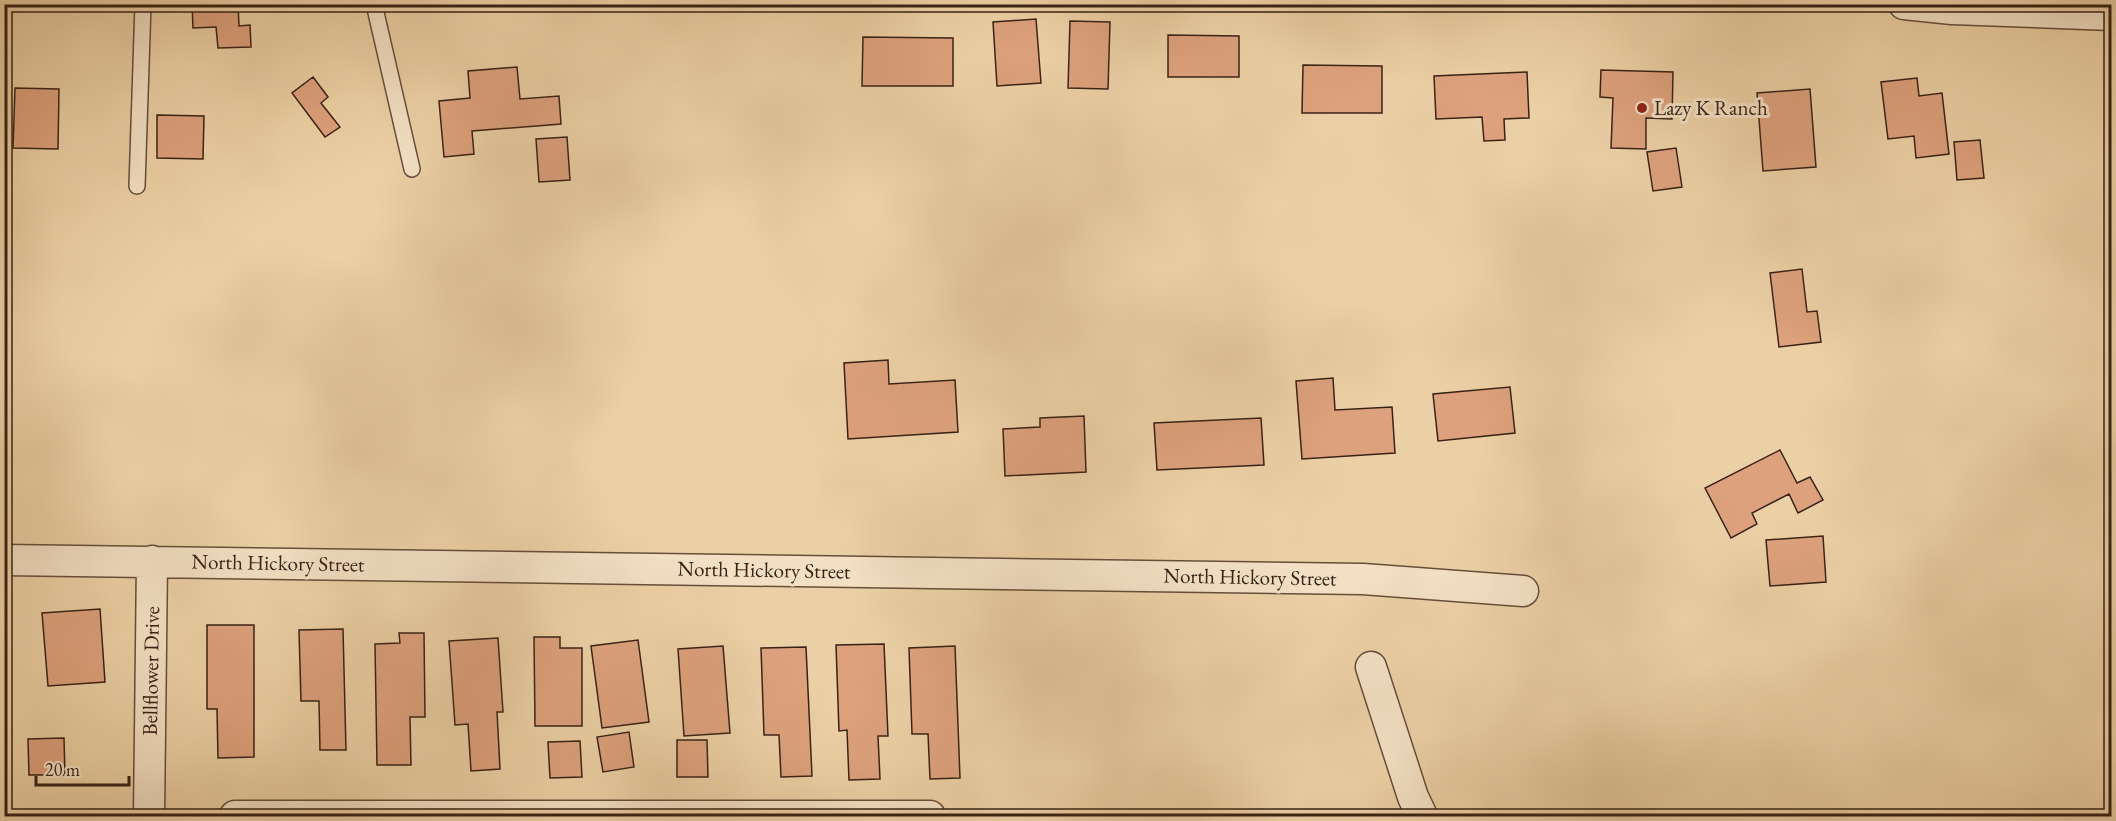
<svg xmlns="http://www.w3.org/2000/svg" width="2116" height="821" viewBox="0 0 2116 821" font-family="'EB Garamond',serif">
<rect width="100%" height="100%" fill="#ecd0a5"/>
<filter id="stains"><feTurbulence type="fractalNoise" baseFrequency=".00333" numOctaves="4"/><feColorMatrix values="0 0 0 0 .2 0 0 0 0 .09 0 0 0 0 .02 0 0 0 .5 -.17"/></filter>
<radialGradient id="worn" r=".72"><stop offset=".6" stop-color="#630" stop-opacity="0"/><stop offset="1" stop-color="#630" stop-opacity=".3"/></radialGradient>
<path fill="#dda17d" stroke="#392216" stroke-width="1.5" d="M192,4h46l1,22 11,-1 1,22 -33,1 -2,-21 -23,1z
M1036,19l5,64 -44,3 -4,-64z
M1070,21l40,1 -2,67 -40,-1z
M1168,35l71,1v41h-71z
M863,37l90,1v48h-91z
M1303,65l79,1v47h-80z
M517,67l3,32 39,-3 2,28 -89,7 2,23 -30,3 -5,-56 31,-3 -2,-27z
M1601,70l72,2 -1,47 -26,-1v31l-35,-1 2,-50 -13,-1z
M1527,72l2,46 -25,1 1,21 -21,1 -2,-24 -46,2 -2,-43z
M313,77l15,20 -7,6 19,24 -15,10 -33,-44z
M1917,78l2,18 23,-3 7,61 -33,4 -2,-22 -26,3 -7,-57z
M15,88l44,1 -1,60 -45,-1z
M1810,89l6,78 -53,4 -6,-78z
M157,115l47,1 -1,43 -46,-1z
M567,137l3,43 -31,2 -3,-43z
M2112,137v38h-3l-1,-37z
M1980,140l4,38 -27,2 -3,-38z
M1676,148l6,39 -29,4 -6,-39z
M1802,269l5,43 10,-1 4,31 -42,5 -9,-74z
M888,360l1,24 66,-4 3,52 -110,7 -4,-76z
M1333,378l2,32 57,-3 3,46 -93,6 -6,-78z
M1510,387l5,46 -77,8 -5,-47z
M1084,416l2,56 -81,4 -2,-47 37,-2v-9z
M1261,418l3,47 -107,5 -3,-47z
M1780,450l17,33 13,-6 13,23 -25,13 -9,-19 -37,19 5,11 -26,14 -26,-50z
M1823,536l3,46 -56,4 -4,-46z
M100,609l5,73 -57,4 -6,-73z
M207,625h47v132l-36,1 -1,-49h-10z
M343,629l3,121h-26l-1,-49h-18l-2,-71z
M399,633h25l1,84h-15l1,48h-34l-2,-121 25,-1z
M534,637h26v11h22v78h-47z
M498,638l5,74h-6l3,57 -29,2 -3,-47 -13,1 -6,-84z
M638,640l11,82 -47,6 -11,-82z
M884,644l4,92h-10l2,43 -31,1 -2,-50 -8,1 -3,-86z
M723,646l7,87 -46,3 -6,-87z
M955,646l5,132 -30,1 -2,-45h-16l-3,-86z
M806,647l6,129 -31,1 -2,-42h-15l-3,-87z
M4,650l5,47h-5z
M629,732l5,35 -31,5 -6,-35z
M64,738l1,37h-36l-1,-36z
M677,740h30l1,37h-31z
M580,741l2,36 -32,1 -2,-36z"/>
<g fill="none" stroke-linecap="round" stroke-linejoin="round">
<g stroke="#664e3a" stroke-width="18">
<path id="service" d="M374,4l38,165
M137,186l6,-182"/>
</g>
<g stroke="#664e3a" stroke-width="33">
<path id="minor" d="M1904,4l48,5 160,6
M4,560l1359,19 160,12
M1371,667l42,130 9,19
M149,816l3,-255
M235,816h695"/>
</g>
<use href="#service" stroke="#f3e0c4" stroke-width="15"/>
<use href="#minor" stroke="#f3e0c4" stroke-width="30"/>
</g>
<circle fill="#8f2418" stroke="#f3e0c4" stroke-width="2" cx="1642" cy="108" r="6"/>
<g text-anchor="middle" stroke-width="6" stroke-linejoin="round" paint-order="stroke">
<g font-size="21" fill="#392216" stroke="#f3e0c4" text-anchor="start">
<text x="1654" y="115">Lazy K Ranch</text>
</g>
<g font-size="21" fill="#392216" stroke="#f3e0c4">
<text transform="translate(278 563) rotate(1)" y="7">North Hickory Street</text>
<text transform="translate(764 570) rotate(1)" y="7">North Hickory Street</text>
<text transform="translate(1250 577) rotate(1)" y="7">North Hickory Street</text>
<text transform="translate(151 671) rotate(-89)" y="7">Bellflower Drive</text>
</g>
</g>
<rect width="2116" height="821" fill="none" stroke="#ecd0a5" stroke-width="24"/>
<rect x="6" y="6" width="2104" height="809" fill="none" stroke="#392216" stroke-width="3"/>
<rect x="12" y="12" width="2092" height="797" fill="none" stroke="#392216" stroke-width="1.5"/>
<path d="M36 776v9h93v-9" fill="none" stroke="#392216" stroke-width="3"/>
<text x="45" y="776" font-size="18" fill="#392216" stroke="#f3e0c4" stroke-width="4.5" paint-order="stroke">20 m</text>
<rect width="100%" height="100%" filter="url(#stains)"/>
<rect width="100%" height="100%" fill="url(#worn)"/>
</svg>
